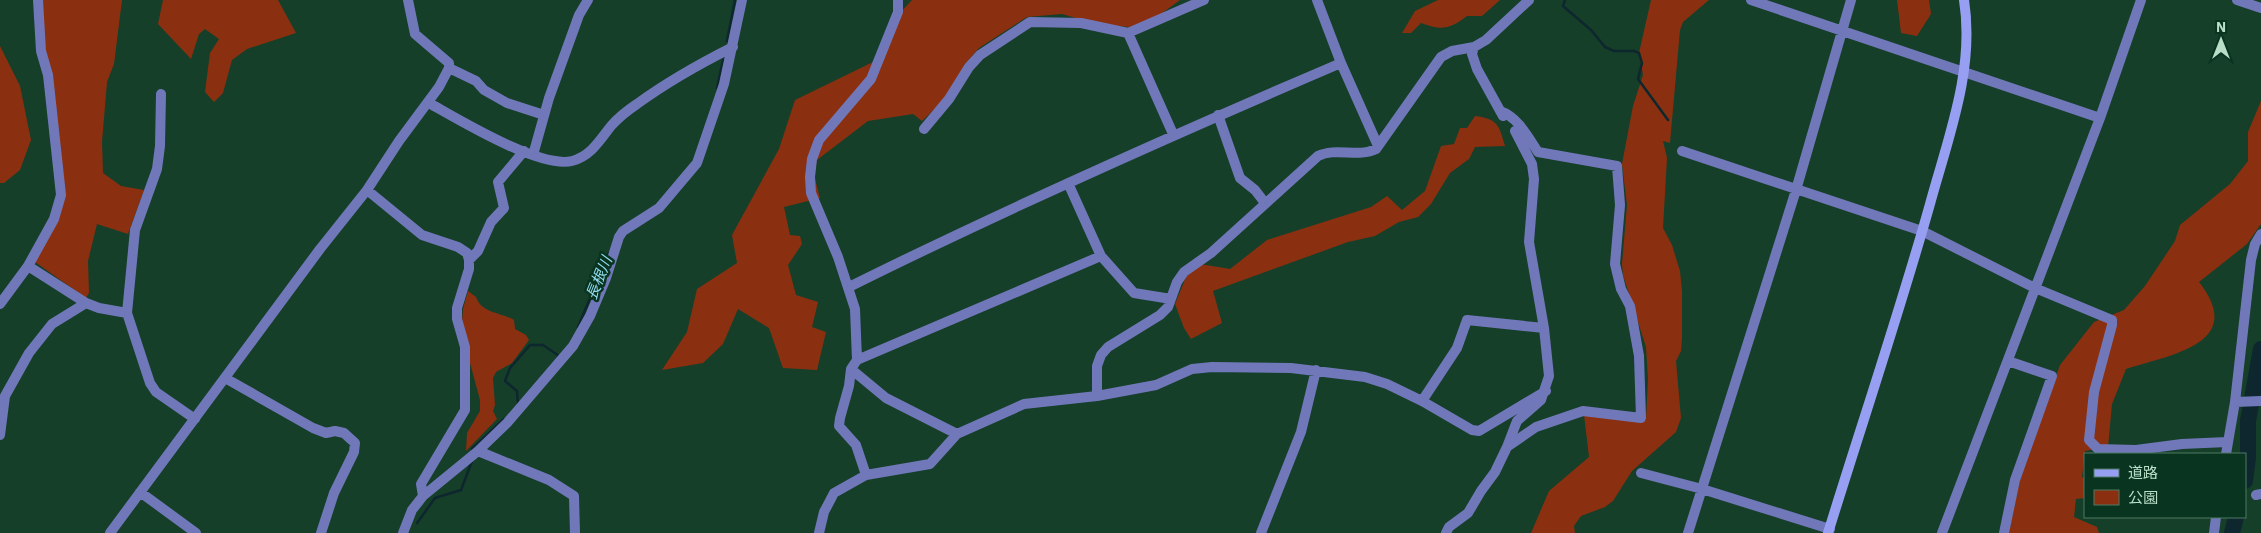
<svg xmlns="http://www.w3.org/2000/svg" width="2261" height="533" viewBox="0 0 2261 533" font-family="'IBM Plex Sans','Noto Sans JP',sans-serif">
<rect width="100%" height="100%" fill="#153f29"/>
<path fill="#8a3010" d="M41,0h81l-8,64 -7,18 -5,60 1,31 18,13 23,4 -16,44 -31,-10 -9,37 1,32 -3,5 -51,-36 26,-50z
M163,0h115l18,33 -49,16 -15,11 -9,33 -9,9 -9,-10 5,-39 9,-14 -14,-10 -6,5 -8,25 -33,-35z
M912,0h268l-30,22 -19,5 -32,-2 -37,-11 -35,3 -48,31 -14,16 -17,32 -26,25 -9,-7 -45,7 -51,39 -3,15 6,23 -36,9 6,28 10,1 2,8 -14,21 8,30 22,7 -6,25 14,5 -9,38 -34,-2 -14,-40 -31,-19 -15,35 -20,19 -41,7 25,-38 10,-43 40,-26 -5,-28 47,-86 16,-49 78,-38 23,-45z
M1438,0h62l-18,16h-15c-17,13 -25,15 -46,7l-10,10h-9l13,-22z
M1651,0h58l-26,22 -3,8 -10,113 -7,-2 4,17 -4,70 9,17 8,26 2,21v46l-1,13 -5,10 5,57 -5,14 -44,39 -19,30 -8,6 -24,9 -7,10 1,7h-44l18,-42 40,-34 -5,-42 62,5 2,-41 -2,-32 -23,-72 -1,-11 5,-59 -5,-41 11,-58 10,-31 -4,-22z
M1897,0h32l2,14 -14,22 -16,-3z
M0,46l20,40 11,54 -11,30 -16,13h-4z
M2261,101v123l-14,20 -48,38c49,62 -30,73 -73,87l-14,35 -4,43 -23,4 -3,26 3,1v20l-9,1 -2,18 23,10 2,6h-90l10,-50 41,-118 34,-43 30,-12 21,-24 30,-45 5,-16 50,-41 18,-23v-29z
M1475,116c23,3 24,9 30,30l-30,1 -6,12 -19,14 -19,31 -13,13 -19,5 -24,14 -27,6 -135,49 9,32 -31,16 -7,-11 -9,-24 11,-27 14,-13 30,5 37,-29 104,-33 16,-11 15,14 23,-19 16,-45 13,-2 6,-16h7z
M468,291l8,6c6,17 25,15 38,23l1,9 11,6 3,5 -17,23 -16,9 -3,6 2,27 -2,6 4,8 -31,32 1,-18 13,-22v-11l-10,-37 -1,-17 -7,-23 1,-14z"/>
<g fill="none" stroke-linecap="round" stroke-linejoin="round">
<path stroke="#0e272e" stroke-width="2.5" d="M1565,0l-2,6 28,24 14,17 9,4h20l5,2 3,10 -4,16 30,41
M727,41l8,-41
M717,88l6,-28
M578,327l31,-74
M518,405l-1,-14 -12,-10 5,-13 20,-23h13l16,11
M472,449l32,-30
M417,523l18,-25 26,-8 11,-29"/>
<path stroke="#0e272e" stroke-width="16" d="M2245,481l3,-23v-37l13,-72
M2232,533l4,-16"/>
<path stroke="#7178ba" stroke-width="10" d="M1317,0l24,63 37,83
M1751,0l349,118
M2237,0l24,8
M1128,33l45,101
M449,68l27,13 8,9 23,13 37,12
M161,94l-1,52 -3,23 -22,61 -8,83 23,70 6,9 39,27
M429,103c29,16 111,66 143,58 19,-5 28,-21 39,-35 8,-9 17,-16 26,-22 29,-21 64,-41 96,-57
M1218,115l22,63 15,12 10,13
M1503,116l-26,-47 -5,-15 2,-7 12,-7 43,-40
M924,129l25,-30 20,-32 11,-12 50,-33 51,1 47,10 76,-33
M1682,151l240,80 113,57 77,32v5l-18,67 -5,48 9,9 38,1 46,-6 45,-2
M533,155l16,-57 30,-83 9,-15
M1068,183l33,73 33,37 37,6
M367,190l55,45 36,12 9,6 2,7v9l-12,39v11l8,28v63l-44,74 2,12
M469,260l9,-9 13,-29 13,-14 -6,-26 26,-31
M28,266l58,37 13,5 28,5
M849,287c161,-80 326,-153 492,-224
M0,304l28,-38 26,-47 7,-24 -13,-120 -7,-24 -3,-51
M857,360l244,-104
M851,369l35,29 71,36
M225,378l88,50 13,5 9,-2 9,2 11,10 -1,9 -20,41 -13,40
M1097,396v-30l4,-11 7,-8 52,-32 8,-8 9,-25 7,-10 27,-19 107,-97c18,-9 40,2 58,-7l65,-92 11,-6 22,-4
M1422,401l35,-53 10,-28 77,8
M2235,402l26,-1
M0,435l5,-39 24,-43 23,-29 34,-21
M1507,447l10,-26 24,-21 8,-24 -5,-48 -15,-86 5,-63 -2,-15 -17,-33
M478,451l71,29 25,16 1,37
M2226,454l9,-52 16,-142 4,-16 6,-10
M1641,473l61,16 128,40
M866,475l-10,-30 -17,-19 1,-8 9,-32 2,-17 6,-9 -2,-51 -17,-52 -27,-64 -1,-16 2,-18 7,-19 52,-61 27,-67v-12
M140,492l56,41
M2256,495l5,-1
M110,533l210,-284 47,-59 32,-49 40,-54 10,-19v-5l-34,-29 -7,-34
M403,533l9,-23 11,-14 55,-45 29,-28 66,-77 17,-30 16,-38 13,-41 4,-6 36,-23 38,-45 27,-79 18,-84
M819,533l5,-21 10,-19 32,-18 64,-11 27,-30 67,-30 73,-8 59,-11 36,-16 20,-2 79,1 74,9 22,7 35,17 50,29 7,1 67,-40
M1261,533l40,-101 15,-62
M1446,533l3,-6 19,-14 13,-22 14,-19 12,-25 29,-20 47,-16 58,7 -2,-62 -9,-50 -9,-17 -6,-25 5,-59 -3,-39 -79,-14c-10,-15 -20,-35 -38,-41
M1688,533l108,-343 55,-190
M1942,533l158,-415 41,-118
M2004,533l11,-53 37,-104 -44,-15
M2214,533l2,-16"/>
<path stroke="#979ff3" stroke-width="10" d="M1828,533c34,-110 71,-219 102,-329 18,-66 45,-134 34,-204"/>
</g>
<g text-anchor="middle" stroke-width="5" stroke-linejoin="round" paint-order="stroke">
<g font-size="15" font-style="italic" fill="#93dbf0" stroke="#083420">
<text transform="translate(599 278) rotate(-68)" y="5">長根川</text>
</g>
</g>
<rect x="2084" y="453" width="162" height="65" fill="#083420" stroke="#4f7863"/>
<rect x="2094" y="469" width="25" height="8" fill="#979ff3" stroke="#4f7863"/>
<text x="2128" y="478" font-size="15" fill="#b9dec7">道路</text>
<rect x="2094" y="490" width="25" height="15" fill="#8a3010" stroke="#4f7863"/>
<text x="2128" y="503" font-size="15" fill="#b9dec7">公園</text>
<g transform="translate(2221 40)" stroke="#083420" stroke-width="4" paint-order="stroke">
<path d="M0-4L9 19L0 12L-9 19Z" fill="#b9dec7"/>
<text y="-8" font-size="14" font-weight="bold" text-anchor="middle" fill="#b9dec7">N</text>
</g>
</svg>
